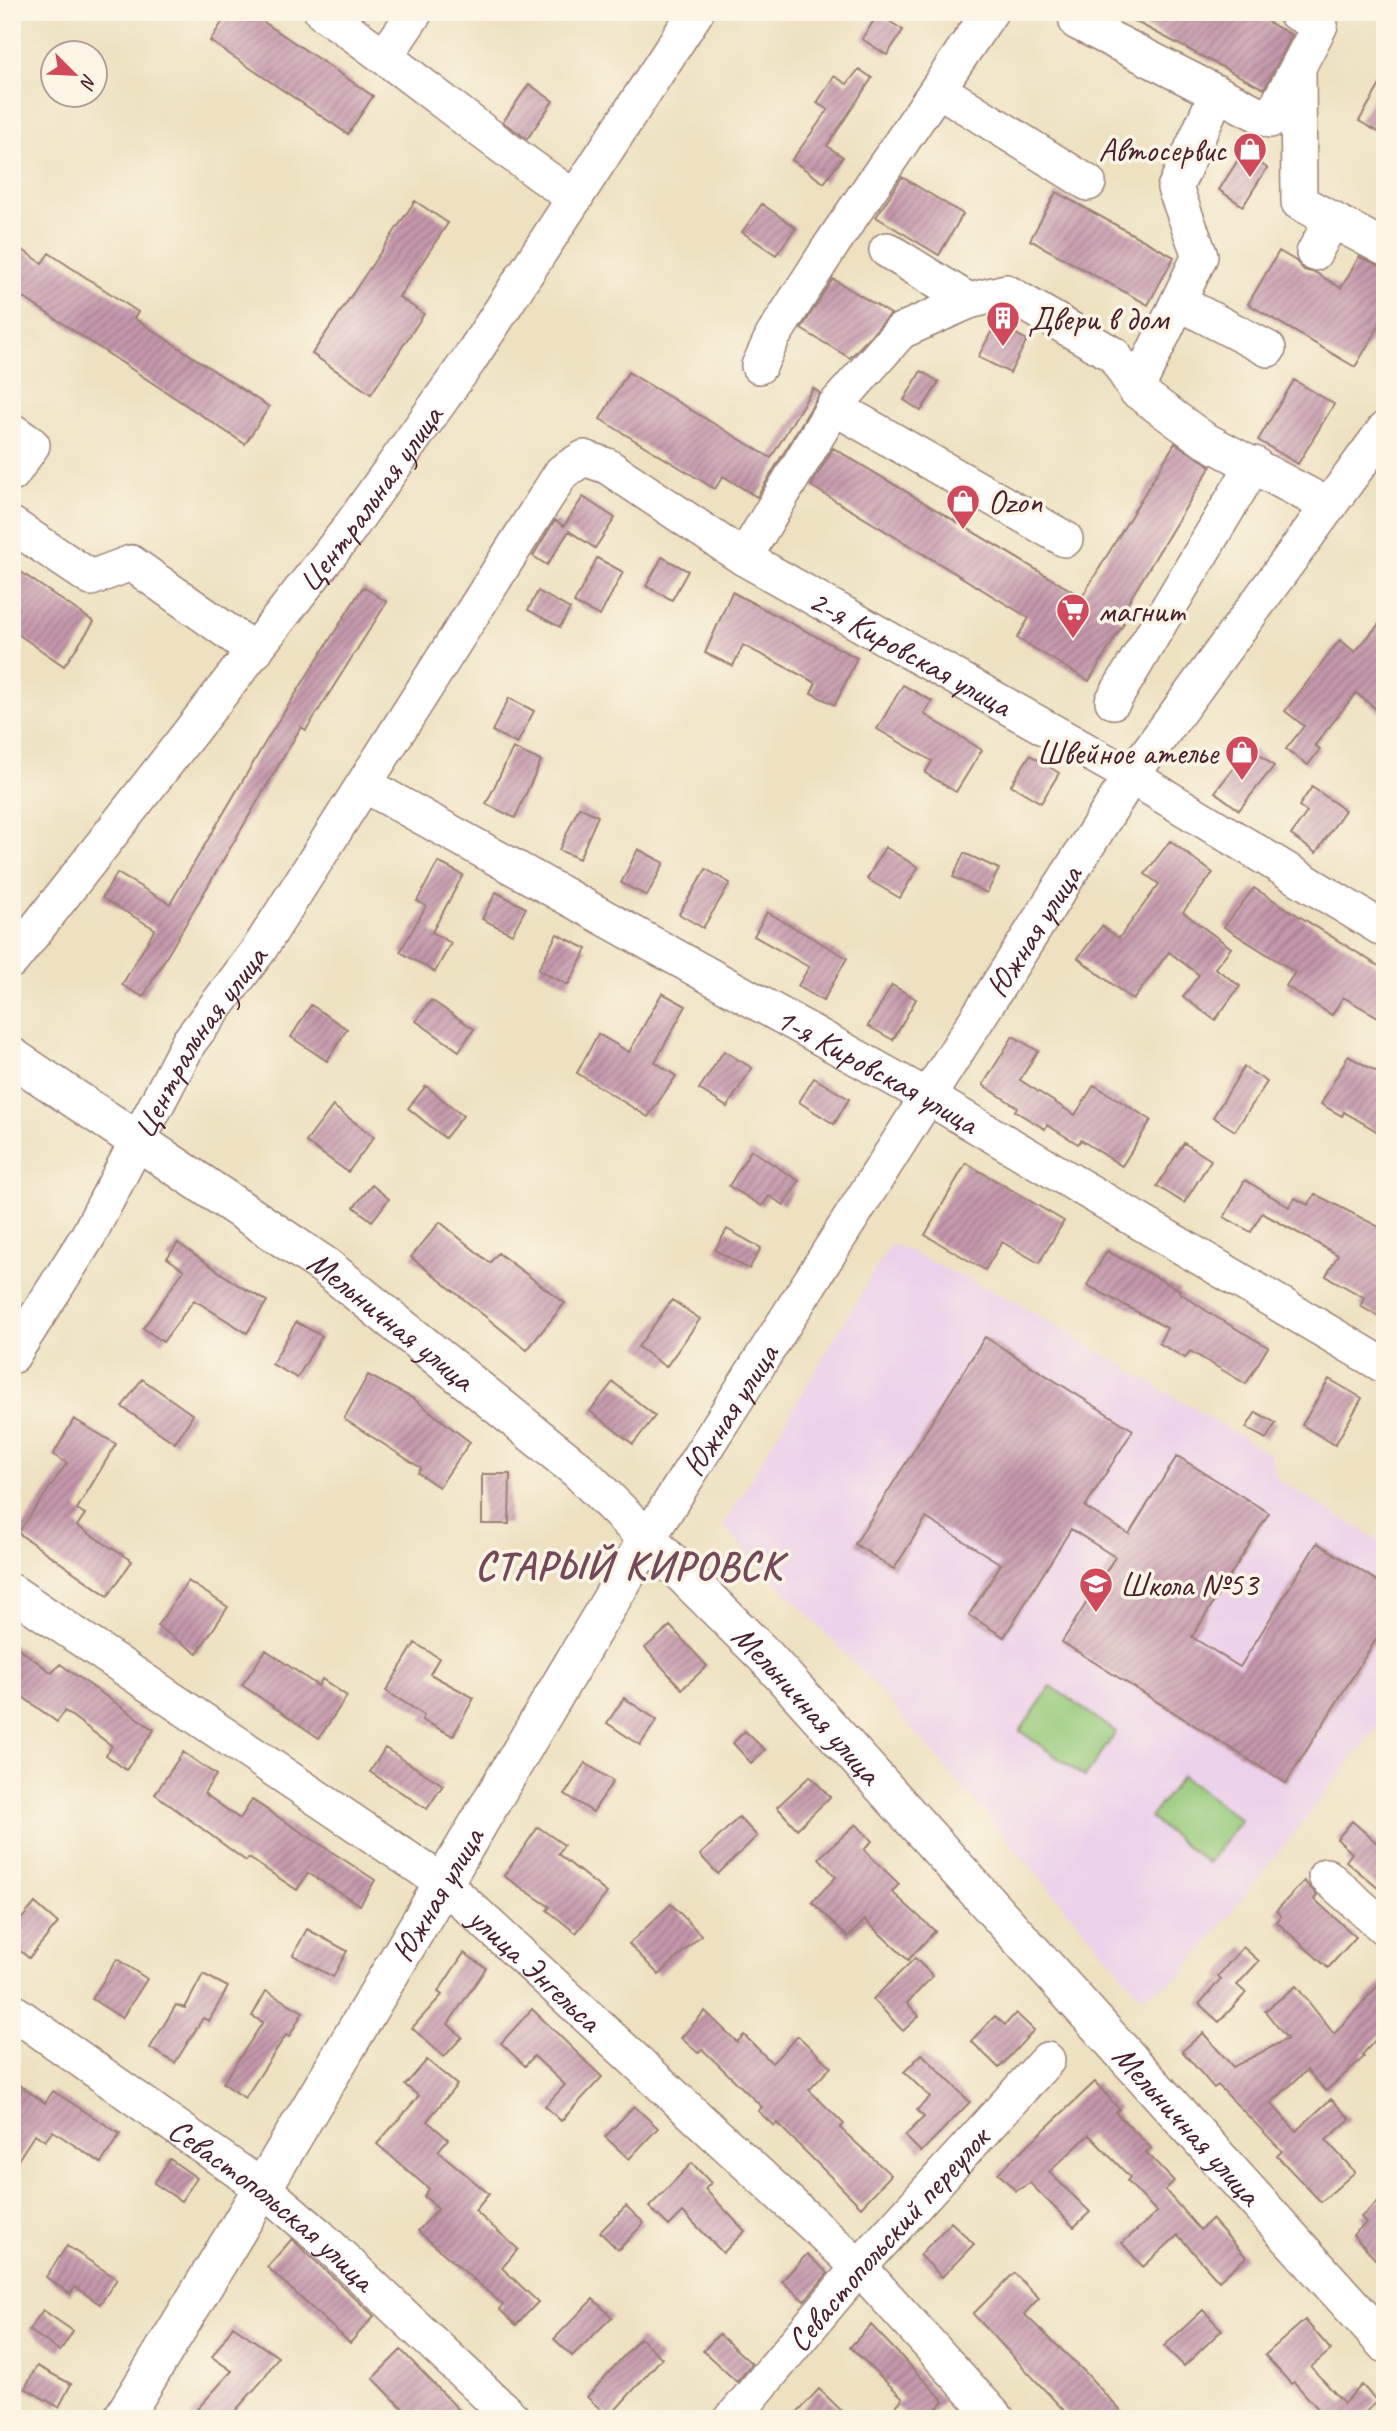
<svg xmlns="http://www.w3.org/2000/svg" width="1397" height="2431" viewBox="0 0 1397 2431" font-family="Caveat,sans-serif">
<defs>
<pattern id="building-hatch" width="6" height="6" patternUnits="userSpaceOnUse" patternTransform="scale(1.75)"><rect width="6" height="6" fill="#c497ac"/><path d="M-1 1l2-2M0 6l6-6M5 7l2-2" fill="none" stroke="#a17b8c"/></pattern>
</defs>
<rect width="100%" height="100%" fill="#fcf5e5"/>
<filter id="ink" filterUnits="userSpaceOnUse"><feTurbulence type="fractalNoise" baseFrequency=".0143" numOctaves="2"/><feDisplacementMap in="SourceGraphic" scale="14" xChannelSelector="R" yChannelSelector="G"/><feConvolveMatrix kernelMatrix="1 2 1 2 8 2 1 2 1" color-interpolation-filters="sRGB"/></filter>
<filter id="wash" filterUnits="userSpaceOnUse"><feTurbulence type="fractalNoise" baseFrequency=".00686" numOctaves="4" result="noise"/><feDisplacementMap in="SourceGraphic" scale="28" xChannelSelector="R" yChannelSelector="G"/><feGaussianBlur stdDeviation="1.57" result="paint"/><feColorMatrix in="noise" values="0 0 0 0 0 0 0 0 0 0 0 0 0 0 0 0 0 1.4 0 .05"/><feComposite in="paint" operator="in"/></filter>
<g filter="url(#wash)">
<rect width="100%" height="100%" fill="#ede1c0"/>
<path fill="#ecd1ea" d="M891,1243l125,59 254,152 7,25 108,65v173l-205,260 -38,20 -268,-313 -151,-158z"/>
<path fill="#96ca7b" stroke="#707453" stroke-width="2" d="M1051,1686l65,46 -31,45 -65,-46z
M1182,1776l59,44 -33,43 -58,-45z"/>
<g id="blocks">
<path fill="url(#building-hatch)" d="M229,12h20l124,84 -25,38 -138,-93z
M1117,12h132l43,23 -28,54z
M878,14l25,16 -16,25 -25,-16z
M859,69l13,9 -45,68 16,11 -19,26 -32,-23 36,-50 -11,-7 17,-27 13,8z
M1385,76v60l-26,-15z
M529,84l24,17 -26,38 -24,-17z
M1243,152l24,16 -24,38 -24,-16z
M902,177l61,37 -24,41 -63,-38z
M1056,192l118,65 -26,48 -118,-65z
M415,201l33,22 -49,74 25,17 -53,80 -59,-40z
M762,204l34,24 -20,27 -34,-23z
M12,243l30,20 7,-10 89,59 -4,6 135,89 -24,37 -233,-154z
M1279,251l17,10 8,9 12,3 25,15 18,-31 26,11v48l-30,51 -107,-63z
M833,279l58,35 -41,44 -49,-29z
M996,323l31,17 -17,33 -32,-16z
M921,371l18,11 -18,29 -17,-11z
M628,372l143,86 42,-70 7,5 -63,104 -34,-21 -8,13 -115,-70z
M1294,380l40,24 -36,60 -40,-24z
M1175,443l36,23 -93,153 6,4 -35,58 -72,-43 12,-20 -218,-132 22,-38 249,149z
M583,497l32,21 -20,30 -26,-17 -22,34 -14,-9 22,-36 9,6z
M662,557l26,14 -16,29 -26,-14z
M597,558l26,14 -23,44 -26,-13z
M12,566l82,56 -30,44 -52,-36z
M363,587l24,15 -81,128 -5,-3 -158,270 -21,-12 33,-56 -53,-31 15,-25 53,31 99,-168z
M538,591l32,18 -10,18 -32,-17z
M732,592l125,66 -22,47 -24,-12 5,-10 -73,-38 -10,21 -28,-13z
M1385,617v99l-29,-23 -41,52 5,4 -12,16 -22,-16 18,-23 -19,-15 55,-71 15,12z
M903,685l29,16 -8,13 58,36 -26,42 -31,-19 7,-12 -55,-32z
M509,698l25,13 -17,33 -25,-13z
M1250,747l24,19 -35,44 -24,-18z
M513,748l28,13 -26,57 -29,-14z
M1030,755l29,18 -18,30 -30,-18z
M1312,787l33,23 -29,43 -25,-18 16,-23 -8,-6z
M579,807l19,9 -19,43 -20,-9z
M1170,841l43,32 -30,39 48,36 -16,20 25,18 -25,34 -32,-23 16,-22 -30,-23 -36,48 -55,-42 24,-32 17,12 40,-54 -14,-10z
M885,847l33,20 -18,31 -33,-19z
M638,849l26,14 -17,33 -26,-13z
M964,853l35,16 -12,24 -34,-16z
M438,862l25,13 -31,57 19,11 -16,29 -35,-20 26,-46 -9,-5z
M706,869l24,14 -27,45 -24,-14z
M1254,888l131,82v51l-42,-24 -11,18 -46,-29 9,-14 -71,-45z
M496,892l30,16 -14,26 -30,-15z
M767,912l80,46 -24,43 -25,-15 11,-19 -55,-31z
M557,934l30,15 -19,36 -30,-15z
M892,985l24,14 -23,41 -25,-14z
M662,993l24,13 -31,56 21,14 -28,41 -71,-44 21,-39 31,18z
M431,1000l43,29 -15,22 -43,-30z
M311,1005l36,24 -20,32 -36,-24z
M1013,1036l25,15 -18,29 55,35 19,-30 57,35 -29,46 -41,-26 -3,4 -31,-19 -2,4 -30,-18 2,-4 -34,-22z
M724,1051l28,17 -25,39 -28,-18z
M1348,1056l37,20v60l-41,-24 -2,4 -21,-12z
M1244,1067l23,15 -32,49 -22,-14z
M814,1078l35,21 -15,25 -35,-22z
M426,1086l37,30 -18,22 -37,-30z
M333,1106l41,31 -26,35 -42,-30z
M1184,1143l27,17 -27,43 -27,-17z
M751,1150l48,31 -15,24 -15,-9 -7,10 -33,-20z
M966,1163l98,58 -25,42 -37,-21 -17,28 -60,-35z
M1245,1180l44,27 6,-9 13,7 7,-11 70,36v90l-25,-14 5,-8 -39,-22 12,-21 -76,-42 -11,19 -27,-15z
M372,1185l17,14 -17,22 -18,-14z
M440,1222l50,41 8,-10 67,50 -38,47 -116,-93z
M727,1229l34,19 -12,21 -34,-19z
M178,1243l60,42 29,16 -20,32 -53,-33 -31,42 -20,-14 41,-58 -17,-12z
M1107,1251l73,39 -1,2 32,22 57,33 -22,37 -56,-33 -5,7 -26,-15 8,-15 -80,-43z
M672,1300l28,19 -34,48 -28,-20z
M296,1322l26,14 -25,42 -25,-14z
M985,1337l148,93 -48,77 44,27 48,-78 92,57 -77,124 48,30 77,-124 68,43v39l-99,158 -224,-141 53,-85 -44,-28 -67,108 -35,-22 32,-51 -75,-46 -32,51 -39,-25z
M368,1375l46,24 56,43 -31,45 -21,-14 3,-5 -77,-49z
M142,1379l51,36 -18,28 -53,-36z
M1329,1379l33,19 -27,47 -33,-20z
M613,1382l42,34 -22,28 -43,-33z
M1256,1412l20,11 -10,16 -20,-11z
M74,1419l42,25 -39,65 8,5 -8,12 55,35 -24,35 -90,-63 49,-70 -14,-8z
M482,1474h28l-1,50h-27z
M188,1581l40,26 -31,46 -40,-27z
M670,1626l37,40 -25,23 -37,-41z
M12,1643l40,30 8,-9 94,66 -28,40 -20,-15 6,-9 -47,-35 -8,11 -45,-33z
M415,1643l24,15 -9,16 44,24 -21,38 -31,-16 2,-5 -38,-24z
M266,1650l52,36 4,-7 25,17 -28,42 -77,-53z
M624,1698l33,22 -17,25 -33,-22z
M745,1731l20,19 -14,13 -18,-20z
M385,1748l58,37 -16,24 -57,-37z
M183,1752l33,23 -12,18 36,26 12,-19 123,80 -15,25 -52,-32 -11,17 -48,-32 -3,3 -91,-67z
M585,1763l28,18 -20,31 -28,-18z
M810,1776l20,21 -33,32 -20,-22z
M739,1817l18,19 -39,38 -18,-19z
M1352,1821l33,29v44l-39,-33 6,-8 -15,-14z
M856,1824l16,17 -8,9 35,34 -7,8 43,39 -27,29 -43,-40 -17,17 -36,-35 24,-25 -17,-19z
M538,1827l26,18 -6,9 49,39 -31,40 -29,-23 3,-3 -46,-31z
M1304,1881l13,14 -3,4 42,38 -28,31 -51,-46 4,-6 -5,-5z
M35,1903l23,20 -29,35 -17,-14v-14z
M671,1904l30,31 -42,40 -30,-31z
M307,1929l40,22 -14,26 -40,-22z
M1243,1947l16,14 -22,24 9,8 -27,29 -20,-18 22,-25 -3,-3z
M464,1953l22,15 -38,56 14,13 -18,20 -32,-29 30,-33 -4,-3z
M915,1958l18,18 -26,27 12,13 -16,15 -30,-32z
M117,1959l30,20 -25,39 -30,-19z
M203,1974l25,13 -19,34 -6,-3 -28,45 -25,-15 26,-43 9,3z
M1385,1978v51l-23,26 2,2 -38,34 -19,-21 -36,33 25,28 35,-32 19,20 -24,21 29,32 -34,30 -44,-46 5,-5 -64,-66 -4,3 -32,-37 21,-18 30,34 54,-28 -22,-28 31,-25 38,48z
M266,1991l37,21 -14,25 -3,-2 -41,63 -22,-15 40,-61 -11,-6z
M532,2009l70,68 -41,44 -16,-15 20,-21 -31,-29 -9,10 -24,-23z
M705,2011l32,31 7,-7 28,28 26,-27 33,31 -22,23 35,34 -4,4 51,47 -30,32 -84,-84 -3,3 -16,-15 4,-4 -60,-58 -4,4 -17,-15z
M1016,2013l18,17 -35,38 -28,-27 24,-25 10,9z
M922,2054l48,48 -49,50 -16,-16 19,-19 -7,-7 13,-13 -26,-25z
M427,2060l30,25 -30,36 21,18 -10,12 51,43 -14,17 43,38 -16,19 36,34 -22,23 -17,-16 4,-4 -85,-74 20,-22 -14,-13 5,-7 -52,-45 42,-48 -14,-11z
M12,2080l33,23 8,-12 67,43 -19,29 -48,-32 -8,10 -10,-7 -23,35z
M1095,2082l24,27 -4,3 36,36 -5,4 28,29 -9,9 35,40 12,-11 34,38 -27,24 -41,-46 -35,32 -21,-24 35,-31 -30,-31 3,-4 -41,-42 -40,37 41,40 -16,15 -44,-44 -14,8 -18,-18z
M634,2106l24,22 -29,31 -24,-22z
M170,2159l27,19 -16,23 -27,-18z
M692,2163l19,20 -6,6 40,42 -22,22 -40,-41 -14,14 -20,-19z
M1385,2195v75l-32,-35 13,-12 -5,-6z
M626,2206l18,17 -26,27 -18,-18z
M951,2222l23,22 -32,33 -22,-22z
M292,2239l82,77 -24,27 -83,-76z
M67,2246l50,33 -17,25 -25,-17 -5,7 -24,-17z
M807,2254l21,19 -24,28 -22,-20z
M1014,2273l25,25 -15,16 60,57 44,48h-56l-99,-105z
M593,2299l19,18 -40,39 -18,-17z
M43,2310l30,21 -13,20 -31,-21z
M1203,2310l19,20 -38,36 -20,-20z
M1305,2320l26,30 -20,17 33,36 18,-18 15,16 -18,18h-32l-33,-37 -3,2 -26,-29z
M871,2325l73,76 -18,18h-17l-13,-13 7,-8 -53,-51z
M233,2326l45,31 -17,25 -33,37h-40l44,-48 -20,-14z
M719,2334l33,30 -15,18 -34,-31z
M640,2338l22,20 -53,59 -22,-20z
M401,2350l67,69h-55l-40,-41z
M37,2366l34,18 -12,23 -34,-19z
M819,2389l31,30h-59z"/>
</g>
</g>
<g filter="url(#ink)">
<use href="#blocks" fill-opacity="0" stroke="#9c8076" stroke-width="2"/>
<g fill="none" stroke-linecap="round" stroke-linejoin="round">
<g stroke="#9c8076" stroke-width="38">
<g id="minor">
<path d="M322,12c87,59 166,128 253,186"/>
<path d="M1078,12l-1,10 193,98 50,-95 -25,-13"/>
<path d="M386,55l29,-43"/>
<path d="M1298,72l1,130 86,46"/>
<path d="M938,89l150,94"/>
<path d="M887,250l82,51"/>
<path d="M1314,253l18,-33"/>
<path d="M1178,302l90,47"/>
<path d="M759,366l14,-30 59,-92 158,-232"/>
<path d="M1136,390l64,-134 -25,-68 42,-95"/>
<path d="M834,407l67,-76 68,-30 37,-9 108,63 22,35 67,49 126,67"/>
<path d="M12,431l20,14 -20,29"/>
<path d="M12,525l79,53 40,-15 124,88"/>
<path d="M744,558l90,-151 231,132"/>
<path d="M1113,701l141,-237"/>
<path id="s1" d="M365,785l563,312 457,269"/>
<path id="s2" d="M12,960l334,-427 123,-173 227,-348"/>
<path id="s3" d="M12,1356l76,-120 101,-194 69,-91 304,-479 22,-14 23,8 137,92 387,218 254,154"/>
<path id="s4" d="M648,1538l483,-762 254,-347"/>
<path id="s5" d="M12,1592l430,290 417,385 138,152"/>
<path d="M1326,1876l59,52"/>
<path id="s6" d="M12,2011l252,178 55,47 194,183"/>
<path id="s7" d="M732,2419l127,-152 188,-207"/>
</g>
</g>
<g stroke="#9c8076" stroke-width="41">
<g id="major">
<path id="s8" d="M12,1057l313,209 253,204 189,188 618,685"/>
<path id="s9" d="M122,2419c180,-291 350,-588 526,-881"/>
</g>
</g>
<use href="#minor" stroke="#fff" stroke-width="35"/>
<use href="#major" stroke="#fff" stroke-width="38"/>
</g>
</g>
<defs>
<g id="shop-pin" transform="scale(1.75)"><path d="M0 17L-7.5 6A9.5 9.5 0 1 1 7.5 6Z" fill="#d1495b" stroke="#fcf5e5"/><path d="M-5-2.5h2.3a2.7 3.5 0 0 1 5.4 0H5L5.5 6h-11ZM-1.5-2.5h3a1.5 2.3 0 0 0-3 0Z" fill="#fff"/></g>
<g id="building-pin" transform="scale(1.75)"><path d="M0 17L-7.5 6A9.5 9.5 0 1 1 7.5 6Z" fill="#d1495b" stroke="#fcf5e5"/><path d="M-4-6H4V6H1V3H-1V6H-4ZM-2.5-4.3h1.7v1.8h-1.7ZM.8-4.3h1.7v1.8H.8ZM-2.5-1h1.7V.8h-1.7ZM.8-1h1.7V.8H.8Z" fill="#fff"/></g>
<g id="supermarket-pin" transform="scale(1.75)"><path d="M0 17L-7.5 6A9.5 9.5 0 1 1 7.5 6Z" fill="#d1495b" stroke="#fcf5e5"/><path d="M-6-5.5h2.5l.6 2H6L4.5 2H-2.5L-4.4-4H-6ZM-1.5 3.2a1.3 1.3 0 1 0 .1 0ZM3 3.2a1.3 1.3 0 1 0 .1 0Z" fill="#fff"/></g>
<g id="school-pin" transform="scale(1.75)"><path d="M0 17L-7.5 6A9.5 9.5 0 1 1 7.5 6Z" fill="#d1495b" stroke="#fcf5e5"/><path d="M0-5L7-2L0 1L-7-2ZM-4 1L0 2.5L4 1V4Q0 6-4 4Z" fill="#fff"/></g>
</defs>
<g fill-rule="evenodd">
<use href="#shop-pin" x="1250" y="149"/>
<use href="#building-pin" x="1003" y="318"/>
<use href="#shop-pin" x="963" y="501"/>
<use href="#supermarket-pin" x="1073" y="610"/>
<use href="#shop-pin" x="1242" y="752"/>
<use href="#school-pin" x="1096" y="1584"/>
</g>
<g text-anchor="middle" stroke-width="7" stroke-linejoin="round" paint-order="stroke">
<g font-size="33" fill="#4a1f2b" stroke="#fcf5e5" text-anchor="start">
<text x="1226" y="161" text-anchor="end">Автосервис</text>
<text x="1028" y="330">Двери в дом</text>
<text x="988" y="513">Ozon</text>
<text x="1098" y="622">магнит</text>
<text x="1218" y="764" text-anchor="end">Швейное ателье</text>
<text x="1120" y="1596">Школа №53</text>
</g>
<g font-size="33" fill="#4a1f2b" stroke="#fcf5e5">
<text dy="12" stroke="none"><textPath href="#s2" startOffset="584">Центральная улица</textPath></text>
<text dy="12" stroke="none"><textPath href="#s3" startOffset="1449">2-я Кировская улица</textPath></text>
<text dy="12" stroke="none"><textPath href="#s4" startOffset="719">Южная улица</textPath></text>
<text dy="12" stroke="none"><textPath href="#s3" startOffset="366">Центральная улица</textPath></text>
<text dy="12" stroke="none"><textPath href="#s1" startOffset="586">1-я Кировская улица</textPath></text>
<text dy="12" stroke="none"><textPath href="#s8" startOffset="462">Мельничная улица</textPath></text>
<text dy="12" stroke="none"><textPath href="#s4" startOffset="152">Южная улица</textPath></text>
<text dy="12" stroke="none"><textPath href="#s8" startOffset="1029">Мельничная улица</textPath></text>
<text dy="12" stroke="none"><textPath href="#s9" startOffset="612">Южная улица</textPath></text>
<text dy="12" stroke="none"><textPath href="#s5" startOffset="646">улица Энгельса</textPath></text>
<text dy="12" stroke="none"><textPath href="#s8" startOffset="1596">Мельничная улица</textPath></text>
<text dy="12" stroke="none"><textPath href="#s6" startOffset="324">Севастопольская улица</textPath></text>
<text dy="12" stroke="none"><textPath href="#s7" startOffset="238">Севастопольский переулок</textPath></text>
</g>
<g font-size="40" font-weight="bold" letter-spacing="2" fill="#754958" stroke="#fcf5e5">
<text x="629" y="1579">СТАРЫЙ КИРОВСК</text>
</g>
</g>
<rect width="1397" height="2431" fill="none" stroke="#fcf5e5" stroke-width="42"/>
<g transform="translate(74 74) rotate(114)"><circle r="33" fill="#fcf5e5" stroke="#b59f9b" stroke-width="2"/>
<path d="M0-5L12 26L0 18L-12 26Z" fill="#d1495b"/>
<text y="-10" font-size="19" font-weight="bold" text-anchor="middle" fill="#4a1f2b">N</text>
</g>
</svg>
